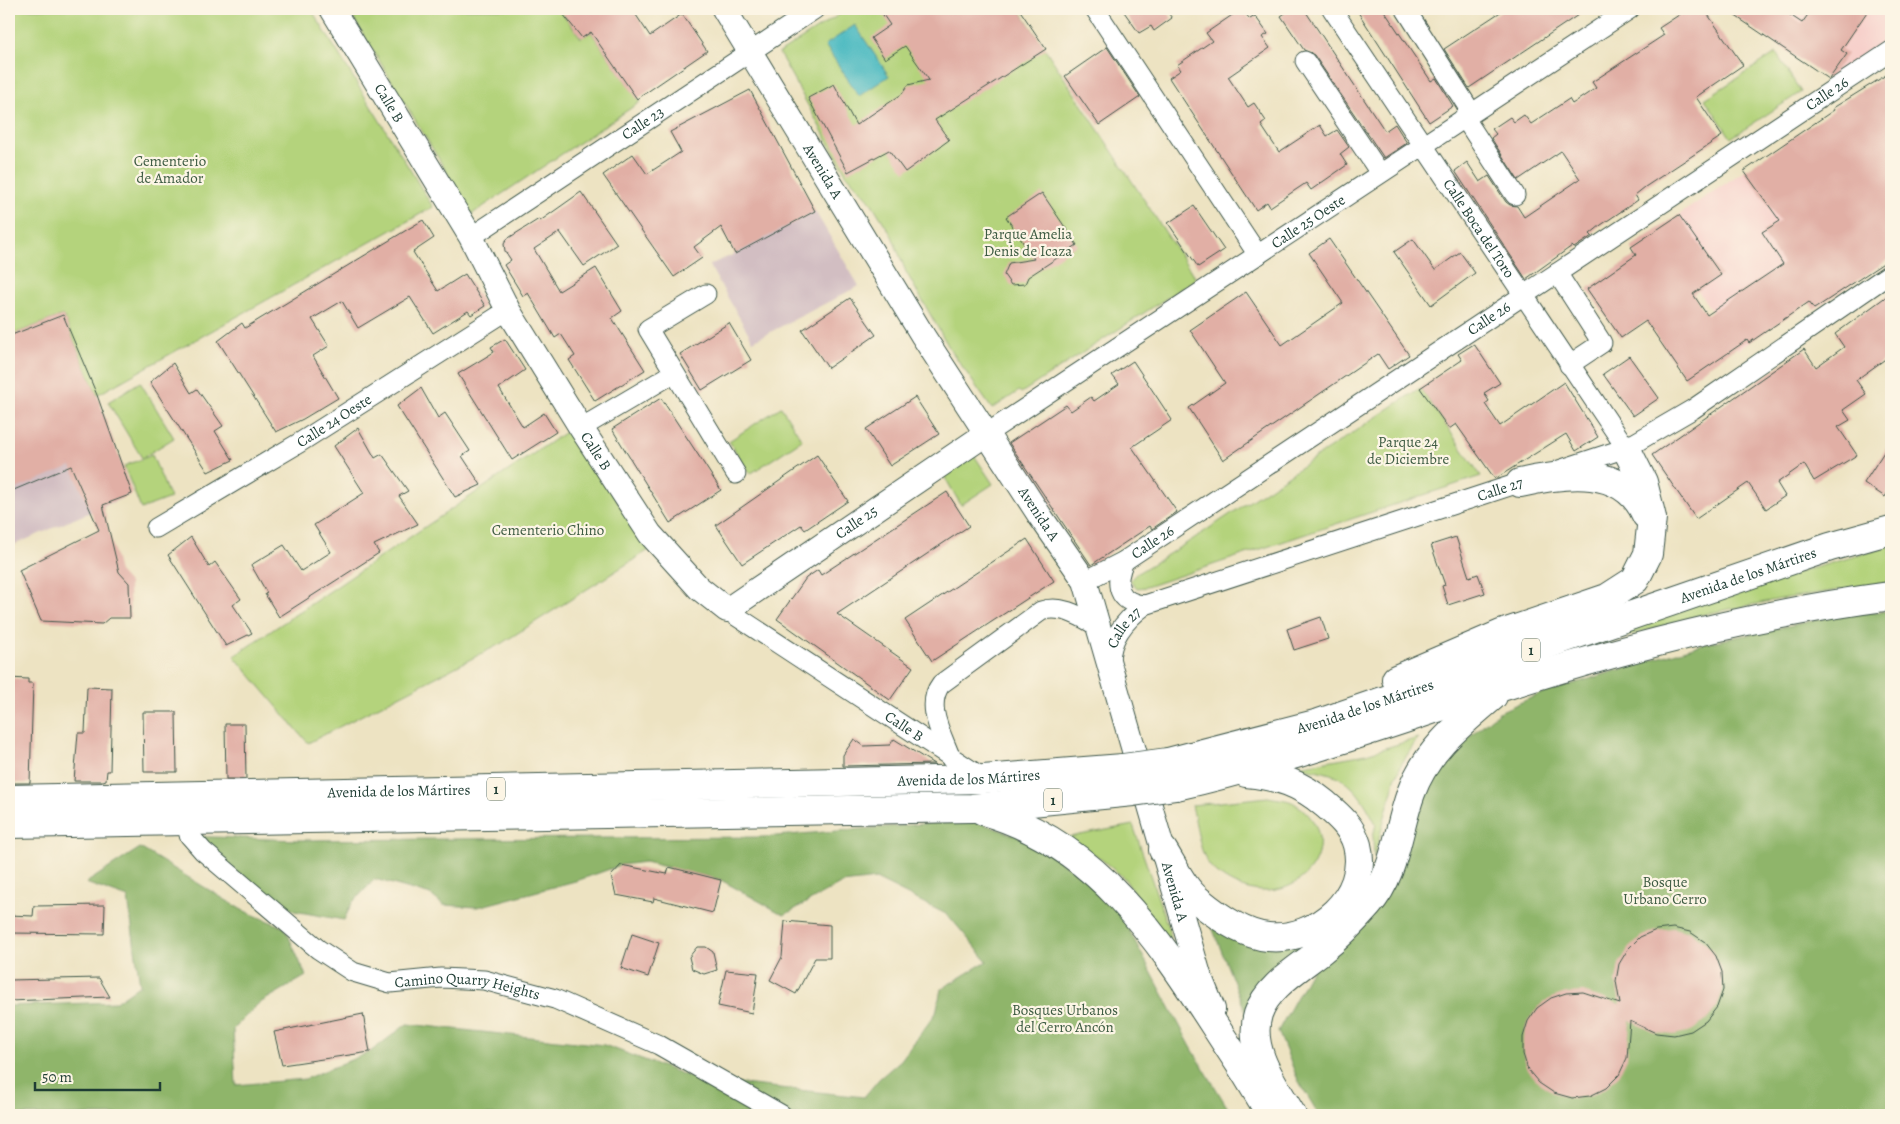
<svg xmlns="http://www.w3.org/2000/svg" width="1900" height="1124" viewBox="0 0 1900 1124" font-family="Alegreya,serif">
<rect width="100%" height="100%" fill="#fcf5e5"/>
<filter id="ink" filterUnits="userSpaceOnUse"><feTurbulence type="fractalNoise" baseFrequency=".02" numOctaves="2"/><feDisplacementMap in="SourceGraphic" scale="10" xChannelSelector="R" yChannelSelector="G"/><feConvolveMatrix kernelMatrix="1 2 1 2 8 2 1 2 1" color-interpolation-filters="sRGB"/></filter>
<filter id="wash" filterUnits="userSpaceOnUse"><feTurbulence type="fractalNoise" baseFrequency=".0096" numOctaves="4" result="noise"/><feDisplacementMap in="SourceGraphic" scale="20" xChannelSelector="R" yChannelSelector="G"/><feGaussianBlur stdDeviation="1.12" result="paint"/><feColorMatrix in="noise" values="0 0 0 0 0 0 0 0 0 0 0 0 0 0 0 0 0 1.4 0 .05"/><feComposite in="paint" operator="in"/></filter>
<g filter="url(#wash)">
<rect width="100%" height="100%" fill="#ede3c2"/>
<path fill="#f7d0cb" d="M1725,9h166v31l-61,40z
M1830,113l61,92v53l-77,51 -5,-7 -71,48 -40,-59 -26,17 -41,-61z"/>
<path fill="#d2bec2" d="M815,211l44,75 -106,55 -44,-76 26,-11z
M63,315l34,80 35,99 -123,53v-211z"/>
<path fill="#b4d37b" stroke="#6a8858" d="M9,9h302l122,198 -336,188 -34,-80 -54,21z
M348,9h211l22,29 10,-6 49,70 -168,112z
M848,9h171l177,270 -175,114 -2,-2 -27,18 -42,-60 -44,-77 -14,-36 -23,-37 -23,-25 -67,-121z
M1776,53l25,39 -70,46 -26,-39z
M140,382l34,56 -32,20 -34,-56z
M1420,388l61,88 -335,111 -9,1 -7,-8 6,-6 54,-33z
M781,407l21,33 -52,34 -21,-33z
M570,429l79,121 -147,93 -194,100 -74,-87z
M970,449l23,35 -32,21 -21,-36z
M152,455l18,43 -29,11 -17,-43z
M1891,546v36l-110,17 -86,17 -326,97 371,-124z
M1418,738l-16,25 -7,16 -21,79 -1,-22 3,-12c-22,-44 -35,-52 -83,-57l73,-13z
M1268,797c8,2 19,2 26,6 57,35 9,108 -55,83 -13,-5 -28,-15 -34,-28 -7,-16 -9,-36 -13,-53z
M1133,825l35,102 3,10 -6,2 -41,-61 -28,-23 -32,-17z"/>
<path fill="#8fb56b" stroke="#577950" d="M1891,611v504h-572l-21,-35 -20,-49 36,-65 71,-69 44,-120 21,-25 49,-40 41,-18 163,-50 142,-30z
M972,820l58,21 81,55 80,151 41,68h-1223v-109l107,-4 24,-17 -12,-87 -42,-15 54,-35 102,62 43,18 21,48 -48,28 -25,25 3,56 69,-6 65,-27 37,-28 197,21 92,34 168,18 15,-18 22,-19 35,-47 5,-24 46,-28 -39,-46 -72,-36 -34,4 -58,32 -63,-35 -76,-18 -24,3 -42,15 -101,27 -35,-2 -12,-10 -56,-16 -23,24 -8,17 -50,-9 -110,-75 114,4 466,-3z
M1208,917l102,24 -58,87z"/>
<path fill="#4bbac1" stroke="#357c7a" d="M855,25l34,51 -30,20 -34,-51z"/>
<g id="blocks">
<path fill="#e1afa5" d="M559,9h73l18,27 32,-22 25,37 -70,48 -46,-67 -9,6z
M879,9h140l27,40 -111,71 14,20 -44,32 -16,-22 -41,22 -40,-74 26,-14 22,41 46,-31 6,-9 21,-5 -24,-34 -20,13 -14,-21 19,-13z
M1122,9h43l7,9 -18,13 -3,-5 -12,7z
M1241,9l9,10 5,-3 13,18 -6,3 8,11 -42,29 20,30 6,-4 12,18 -5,4 18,27 41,-27 7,11 10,-6 12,17 -9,7 7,11 -36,25 -5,-7 -36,24 -3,-5 -11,8 -87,-132 12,-8 -4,-5 35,-24 -6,-8z
M1291,9h13l81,122 10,-7 12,19 -23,15 -70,-103 -10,-5 -23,-34z
M1356,9h27l48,72 5,-3 17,28 -24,16z
M1505,9h82l-118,79 -25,-39z
M1688,9h16l39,56 -47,32 26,39 -77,51 -10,8 3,5 -37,25 -11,9 2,2 -18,12 -2,-2 -46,33 -71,-108 12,-9 13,20 9,-6 17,26 4,3 7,1 7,11 56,-38 -19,-28 -43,29 -27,-42 5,-4 -4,-5 18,-12 4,5 10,-7 7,9 38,-25 3,5 24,-16 -4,-6 72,-47 -5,-7z
M1725,9h56l21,14 10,-14h57l-28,41 6,4 -18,25z
M1107,47l33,50 -41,28 -34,-49z
M1891,72v186l-77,51 -5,-7 -60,41 -2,-3 -60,41 -41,-60 -25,17 -34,-49 49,-34 -5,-8 48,-32 42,60 -28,19 14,21 76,-51 -21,-32 18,-11 -36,-50 90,-61 -1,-2z
M750,90l65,121 -80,43 -14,-27 -27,20 8,11 -28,19 -71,-102 30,-21 14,20 34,-22 -11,-20z
M581,192l36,52 -33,22 -24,-34 -26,17 25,42 37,-23 26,43 -10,7 33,52 -50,31 -26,-41 6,-4 -14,-22 -6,4 -27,-45 -5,3 -19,-31 7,-5 -6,-9 -1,-7 3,-5 32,-20 1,2z
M1042,193l35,52 -49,32 -3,7 -14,1 -7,-10 5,-12 25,-4 -28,-42z
M1194,206l30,44 -26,17 -30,-44z
M423,220l11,18 -21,14 25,39 27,-17 20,32 -14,9 -3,-4 -35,22 -23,-36 -52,31 -16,-27 -30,18 17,27 -16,10 25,42 -35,21 -27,13 -58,-91 24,-18 3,5z
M1329,239l80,116 -21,14 -10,-15 -155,106 -34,-52 36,-25 -35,-53 56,-38 36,53 61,-42 -34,-50z
M1413,239l22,31 25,-18 15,21 -44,32 -37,-53z
M1891,293v62l-35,25 10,14 -23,16 7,10 -12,7 19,28 -43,26 -10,-17 -27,19 8,13 -19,13 -18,-26 -52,36 -44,-64 152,-106 12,18 28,-20 -9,-13z
M850,298l26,37 -48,33 -26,-38z
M63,315l34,80 35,99 -29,11 16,67 10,11 1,35h-21l-7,6 -61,-3 -22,-51 80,-40 -28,-64 -62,26v-156z
M729,323l22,37 -49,30 -22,-36z
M505,339l20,31 -26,18 24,39 21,-14 12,19 -44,28 -54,-86 36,-22 -3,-5z
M1474,344l26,39 -16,10 5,8 -4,3 15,22 64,-44 34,55 -22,14 -10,-17 -71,45 -39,-55 -7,5 -29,-41 42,-28 -4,-6z
M1629,356l30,42 -26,18 -30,-42z
M1133,361l39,59 -40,27 45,65 -25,17 -2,-3 -59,39 -82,-122 57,-38 5,6 20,-14 3,4 25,-17 -7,-9z
M173,363l18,30 6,-4 26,37 -8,5 18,29 -25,12 -58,-90z
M421,388l17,30 7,-5 25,38 -8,5 19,29 -26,12 -58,-91z
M915,397l24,37 -49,32 -24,-37z
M661,398l60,92 -51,33 -58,-94z
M358,428l17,30 7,-4 26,37 -9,5 19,28 -44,21 5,8 -100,64 -14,-23 2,-1 -16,-28 33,-20 17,26 30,-19 -17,-27 50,-32 -30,-47z
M1891,441v46l-6,10 -21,-14z
M817,455l31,46 -43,29 -4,-5 -59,39 -26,-39z
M947,492l22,34 -132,88 76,53 -23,33 -113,-81 29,-41 12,-8 3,5z
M191,537l18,30 6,-5 26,37 -8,6 19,28 -26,13 -58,-91z
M1456,537l13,40 9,-3 7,19 -37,12 -6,-19 3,-1 -14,-40z
M1027,539l27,42 -122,80 -27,-41z
M1321,617l7,22 -34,11 -7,-21z
M9,678l19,1v4h5l-3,100h-21z
M87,687l25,1 -2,83h-3l-1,9 -3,1h-29l4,-48h7z
M143,712h33l1,60h-33z
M225,724h20l1,55h-20z
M854,739l10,7 26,-1 4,-6 40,25 -91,2v-11z
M621,865l46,9 2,-7 52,13 -8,33 -59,-15 -1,4 -37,-7 -5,-19z
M105,905l-1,29 -95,-1v-18l24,1 1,-10z
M785,921l45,4v33h-15l-19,36 -26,-14 12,-23z
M1673,928l17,4 15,10 11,14 6,16 1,18 -6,17 -11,14 -15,10 -17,4 -18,-2 -26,-12 -3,37 -8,17 -13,13 -16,8 -18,2 -18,-5 -15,-10 -11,-13 -5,-16v-17l5,-16 9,-13 14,-10 15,-5 17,-1 37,12 -4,-23 3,-17 9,-15 12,-12 16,-7z
M632,934l27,9 -11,34 -27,-9z
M697,947h9l7,5 4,18 -13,4 -12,-5 -3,-12z
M726,970l32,3 -6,40 -34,-7z
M99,978l11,19 -101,4v-21z
M363,1014l7,38 -88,13 -8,-33z"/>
</g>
</g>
<g filter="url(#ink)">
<use href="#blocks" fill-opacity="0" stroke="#3e5649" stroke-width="1"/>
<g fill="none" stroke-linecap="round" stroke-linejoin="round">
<g stroke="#3e5649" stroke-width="21">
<g id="minor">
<path d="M1095,9l163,246"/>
<path id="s1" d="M1332,9l294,439"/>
<path d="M1408,9l-2,1 65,102"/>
<path d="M1305,61l75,112"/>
<path d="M1464,117l51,78"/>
<path id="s2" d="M471,237l344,-228"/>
<path d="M1557,273l45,70 -33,22"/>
<path d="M706,294l-58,35 88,145"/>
<path d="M581,428l93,-55"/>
<path id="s3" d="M986,434l644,-425"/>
<path d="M1559,470l67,-22 67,-39 198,-136"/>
<path id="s4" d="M156,528l143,-85 209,-133"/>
<path d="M1124,561c-10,23 -7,42 21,44"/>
<path id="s5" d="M1085,581l39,-20 767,-510"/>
<path id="s6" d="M727,610l256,168"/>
<path id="s7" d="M1110,664c-1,-26 16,-45 35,-59l386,-126"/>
<path d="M951,759c-8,-23 -27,-53 -10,-75l100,-73c21,-7 40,6 58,16"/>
<path id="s8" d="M188,822l1,13 14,16 115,98 35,23 37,11 51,-5 43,2 71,19 104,46 123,70"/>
</g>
</g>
<g stroke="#3e5649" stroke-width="26">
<g id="tertiary">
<path id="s9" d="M332,9l139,228 37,73 73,118 69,106 49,54 28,22 259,-176"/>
<path id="s10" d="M724,9l199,327 117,180 45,65 114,394 14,34"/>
</g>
</g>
<g stroke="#3e5649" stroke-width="30">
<path id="primary" d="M1243,1069l28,46"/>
</g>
<g stroke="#3e5649" stroke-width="30">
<g id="trunk">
<path d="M1520,483c45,-10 104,-19 126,32"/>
<path d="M1396,679l105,-45 106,-36 28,-18 13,-26 4,-36 -9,-36 -17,-34"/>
<path id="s11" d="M1168,762l151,-39 511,-176 61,-17"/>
<path d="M1176,786c112,-25 219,-65 329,-100 126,-40 255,-73 386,-90"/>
<path id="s12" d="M9,799l974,-20 140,-11"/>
<path d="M983,811c129,36 191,155 260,258"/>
<path d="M9,824l963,-16 161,-16"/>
<path d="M1163,850c11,17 20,38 35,50 18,15 46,35 70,37 48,5 102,-41 89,-92 -5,-18 -18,-29 -32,-41 -25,-21 -47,-28 -79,-31"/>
<path d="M1292,1115c-17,-29 -45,-65 -34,-101 9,-28 42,-46 64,-64 16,-13 32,-29 46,-45 28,-31 29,-74 43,-112 15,-42 49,-69 82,-97"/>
</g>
</g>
<use href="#minor" stroke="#fff" stroke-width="19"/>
<use href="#tertiary" stroke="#fff" stroke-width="24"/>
<use href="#primary" stroke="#fff" stroke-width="28"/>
<use href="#trunk" stroke="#fff" stroke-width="28"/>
<g stroke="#3e5649" stroke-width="30" stroke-linecap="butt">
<path id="trunk-bridge" d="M1123,768l45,-6
M1133,792l43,-6"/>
</g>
<use href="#trunk-bridge" stroke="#fff" stroke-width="28"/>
</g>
</g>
<g text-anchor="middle" stroke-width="4.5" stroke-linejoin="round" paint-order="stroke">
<g fill="#fcf5e5" stroke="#617469" stroke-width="1">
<rect x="1522" y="638.5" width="18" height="23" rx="4"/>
<rect x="487" y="777.5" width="18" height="23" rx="4"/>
<rect x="1044" y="788.5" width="18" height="23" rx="4"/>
</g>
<g font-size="14" font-weight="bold" fill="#1f3d34">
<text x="1531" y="655">1</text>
<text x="496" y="794">1</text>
<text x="1053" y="805">1</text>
</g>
<g font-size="15" fill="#1f3d34" stroke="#fcf5e5">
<text dy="5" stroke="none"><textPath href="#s5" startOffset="888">Calle 26</textPath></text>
<text dy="5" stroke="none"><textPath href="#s9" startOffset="110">Calle B</textPath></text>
<text dy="5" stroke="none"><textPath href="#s2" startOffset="206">Calle 23</textPath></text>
<text dy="5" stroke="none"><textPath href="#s10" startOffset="190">Avenida A</textPath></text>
<text dy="5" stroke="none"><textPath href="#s3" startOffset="386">Calle 25 Oeste</textPath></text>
<text dy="5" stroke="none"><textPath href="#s1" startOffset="264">Calle Boca del Toro</textPath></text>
<text dy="5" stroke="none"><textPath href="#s5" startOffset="482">Calle 26</textPath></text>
<text dy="5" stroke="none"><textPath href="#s4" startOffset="208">Calle 24 Oeste</textPath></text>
<text dy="5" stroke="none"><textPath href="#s9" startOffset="515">Calle B</textPath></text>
<text dy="5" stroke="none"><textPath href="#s7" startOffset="445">Calle 27</textPath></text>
<text dy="5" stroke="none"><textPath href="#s10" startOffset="595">Avenida A</textPath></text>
<text dy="5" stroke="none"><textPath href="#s9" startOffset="879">Calle 25</textPath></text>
<text dy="5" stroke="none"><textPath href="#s5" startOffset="78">Calle 26</textPath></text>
<text dy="5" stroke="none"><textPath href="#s11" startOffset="610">Avenida de los Mártires</textPath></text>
<text dy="5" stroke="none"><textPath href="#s7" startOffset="40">Calle 27</textPath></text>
<text dy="5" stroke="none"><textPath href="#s11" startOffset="205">Avenida de los Mártires</textPath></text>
<text dy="5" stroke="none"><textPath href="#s6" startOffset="212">Calle B</textPath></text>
<text dy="5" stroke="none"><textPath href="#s12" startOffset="960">Avenida de los Mártires</textPath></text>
<text dy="5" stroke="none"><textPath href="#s12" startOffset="390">Avenida de los Mártires</textPath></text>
<text dy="5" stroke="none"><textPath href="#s10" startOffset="1000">Avenida A</textPath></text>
<text dy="5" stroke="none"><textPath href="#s8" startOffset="344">Camino Quarry Heights</textPath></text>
</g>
<g font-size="15" fill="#3d5b42" stroke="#fcf5e5">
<text x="170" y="166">Cementerio<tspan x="170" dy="17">de Amador</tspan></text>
<text x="1028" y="239">Parque Amelia<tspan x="1028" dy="17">Denis de Icaza</tspan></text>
<text x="1408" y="447">Parque 24<tspan x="1408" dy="17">de Diciembre</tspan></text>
<text x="548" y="535">Cementerio Chino</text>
<text x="1665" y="887">Bosque<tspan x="1665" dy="17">Urbano Cerro</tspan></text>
<text x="1065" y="1015">Bosques Urbanos<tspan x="1065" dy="17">del Cerro Ancón</tspan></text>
</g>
</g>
<rect width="1900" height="1124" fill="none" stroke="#fcf5e5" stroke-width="30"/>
<path d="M35 1082v8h125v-8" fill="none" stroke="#1f3d34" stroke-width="2.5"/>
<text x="42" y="1082" font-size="15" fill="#1f3d34" stroke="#fcf5e5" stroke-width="4" paint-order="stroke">50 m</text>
</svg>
